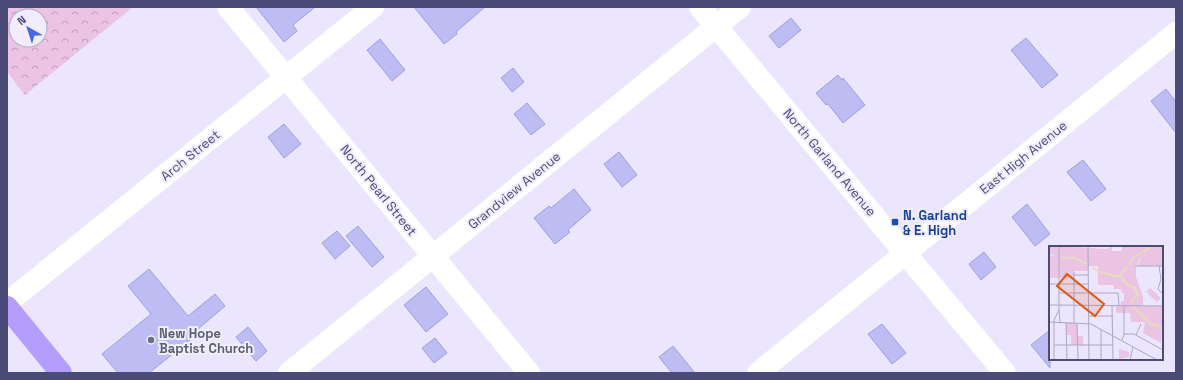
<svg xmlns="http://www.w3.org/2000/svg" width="1183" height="380" viewBox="0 0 1183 380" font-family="'Space Grotesk',sans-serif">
<defs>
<pattern id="forest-crowns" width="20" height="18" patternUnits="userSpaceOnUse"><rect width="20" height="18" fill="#ebc4e3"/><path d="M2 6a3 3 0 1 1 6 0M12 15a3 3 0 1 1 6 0" fill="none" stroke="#c0a1bd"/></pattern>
</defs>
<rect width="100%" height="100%" fill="#ebe6fd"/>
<path fill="url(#forest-crowns)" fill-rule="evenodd" d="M7,7h126l-108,88 -18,-23zM16,16h24v24h-24z"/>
<path fill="#bdbdf3" stroke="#9d9ee6" d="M256,7h59l-22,18 4,6 -13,11z
M414,7h71l-29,25 1,2 -13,10z
M791,18l10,12 -22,18 -10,-12z
M1026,38l32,37 -16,13 -31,-38z
M380,39l25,31 -13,11 -25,-31z
M513,68l11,14 -12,10 -11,-14z
M838,75l4,5 1,-2 22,27 -22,18 -15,-19 -2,1 -10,-12z
M1166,89l10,13v31l-25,-32z
M527,103l18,21 -14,11 -17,-21z
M284,124l17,20 -17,14 -16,-21z
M619,152l18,23 -15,12 -18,-23z
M1083,160l23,29 -15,12 -24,-29z
M574,189l17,21 -23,20 2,2 -15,12 -21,-26 15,-12 2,2z
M1027,204l23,30 -15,12 -23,-29z
M358,226l26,31 -12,10 -26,-31z
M337,231l13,15 -15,13 -13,-16z
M984,252l12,15 -15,13 -12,-16z
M149,269l39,47 27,-22 10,12 -27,23 2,3 -51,41h-31l-16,-19 49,-40 -23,-28z
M426,287l22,27 -22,18 -22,-27z
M882,324l24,29 -14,11 -24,-30z
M248,327l19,24 -11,10 -20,-24z
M1050,330v38l-19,-23z
M435,338l12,15 -13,10 -12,-15z
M673,346l22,27h-23l-13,-16z"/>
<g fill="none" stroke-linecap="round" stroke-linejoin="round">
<path stroke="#fff" stroke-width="22" d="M228,7l301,366
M700,7l305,366
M7,303l366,-296
M289,373l451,-366
M758,373l418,-340"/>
<path stroke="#b49efc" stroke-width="22" d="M7,307l54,66"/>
</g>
<rect fill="#1a4fb4" stroke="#f1edff" stroke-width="1.5" x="891" y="218" width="8" height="8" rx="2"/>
<circle fill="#6b7280" stroke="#f1edff" stroke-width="1.5" cx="151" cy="340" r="4"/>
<g text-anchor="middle" stroke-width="4" stroke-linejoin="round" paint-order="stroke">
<g font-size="13" fill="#4a4c77" stroke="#f1edff">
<text transform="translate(190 155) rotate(-39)" y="5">Arch Street</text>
<text transform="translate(1023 157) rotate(-39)" y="5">East High Avenue</text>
<text transform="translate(830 162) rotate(50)" y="5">North Garland Avenue</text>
<text transform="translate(379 190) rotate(51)" y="5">North Pearl Street</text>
<text transform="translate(514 190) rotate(-39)" y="5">Grandview Avenue</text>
</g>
<g font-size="13" font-weight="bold" fill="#164399" stroke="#f1edff" text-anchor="start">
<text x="903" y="220">N. Garland<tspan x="903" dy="15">&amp; E. High</tspan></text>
</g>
<g font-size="13" font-weight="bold" fill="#5b616d" stroke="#f1edff" text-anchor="start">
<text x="159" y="338">New Hope<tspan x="159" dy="15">Baptist Church</tspan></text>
</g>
</g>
<g transform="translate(1049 246)">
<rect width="114" height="114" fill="#ebe6fd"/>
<path d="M101,6v14h-12l3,-9z" fill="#ebc4e3"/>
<path d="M10,0l48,3 5,-3v5h10v-5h41l-22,11 -5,9v11l7,20v9h20l-2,37 -18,-10 2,-11h-14l-1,-9h-14v-8h5v-4h3v-8h-2l-1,-4h-7v-4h-16v-19h-9v5h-15v7h-25v-21l7,-3 -7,1v-8zM17,76l11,1 1,13h5v9h-12v-10h-5zM70,103l10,3v5l-10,2z" fill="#ebc4e3"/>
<path d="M85,0h29v20h-13v-14l3,-1v-2h-19zM101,42l11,10 -4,4 -9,-8 3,-3 -4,2 -1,-1z" fill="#ebc4e3"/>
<path fill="none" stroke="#e7dcba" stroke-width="2" d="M12,12h14l12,6M80,19l5,-8 19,-11M43,21l8,5 21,5 8,9 5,1 4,7 -6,6v4M69,31l9,-10M84,61l18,17 12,3"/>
<path fill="none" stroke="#aba8c7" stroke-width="1" d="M39,0l1,114M86,20h28M110,20l2,13 -3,10 5,5M25,26v51M25,29h15M0,38h40M10,47h59l1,12M0,59l114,1M63,59l1,55M10,64l1,12M40,70h24M0,76l42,2 66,36M17,76l1,38M28,77l1,37M52,84v30M75,88h10l29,16M87,89l5,-11M73,94l2,-5v-30M5,99h59M5,114v-40l5,-10v-64M81,114l3,-13"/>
<path fill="#e05811" fill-opacity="0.15" stroke="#e05811" stroke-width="2" d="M18,28l37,30 -9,12 -38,-30z"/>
<rect width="114" height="114" fill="none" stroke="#4a4c77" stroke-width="2"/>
</g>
<rect width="1183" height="380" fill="none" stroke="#4a4c77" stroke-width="16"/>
<g transform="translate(28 28) rotate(321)"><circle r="19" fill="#f1edff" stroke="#aeadc9"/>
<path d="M0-3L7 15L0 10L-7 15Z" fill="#4965e9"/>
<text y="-6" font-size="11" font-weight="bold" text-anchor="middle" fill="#4a4c77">N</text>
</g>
</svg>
